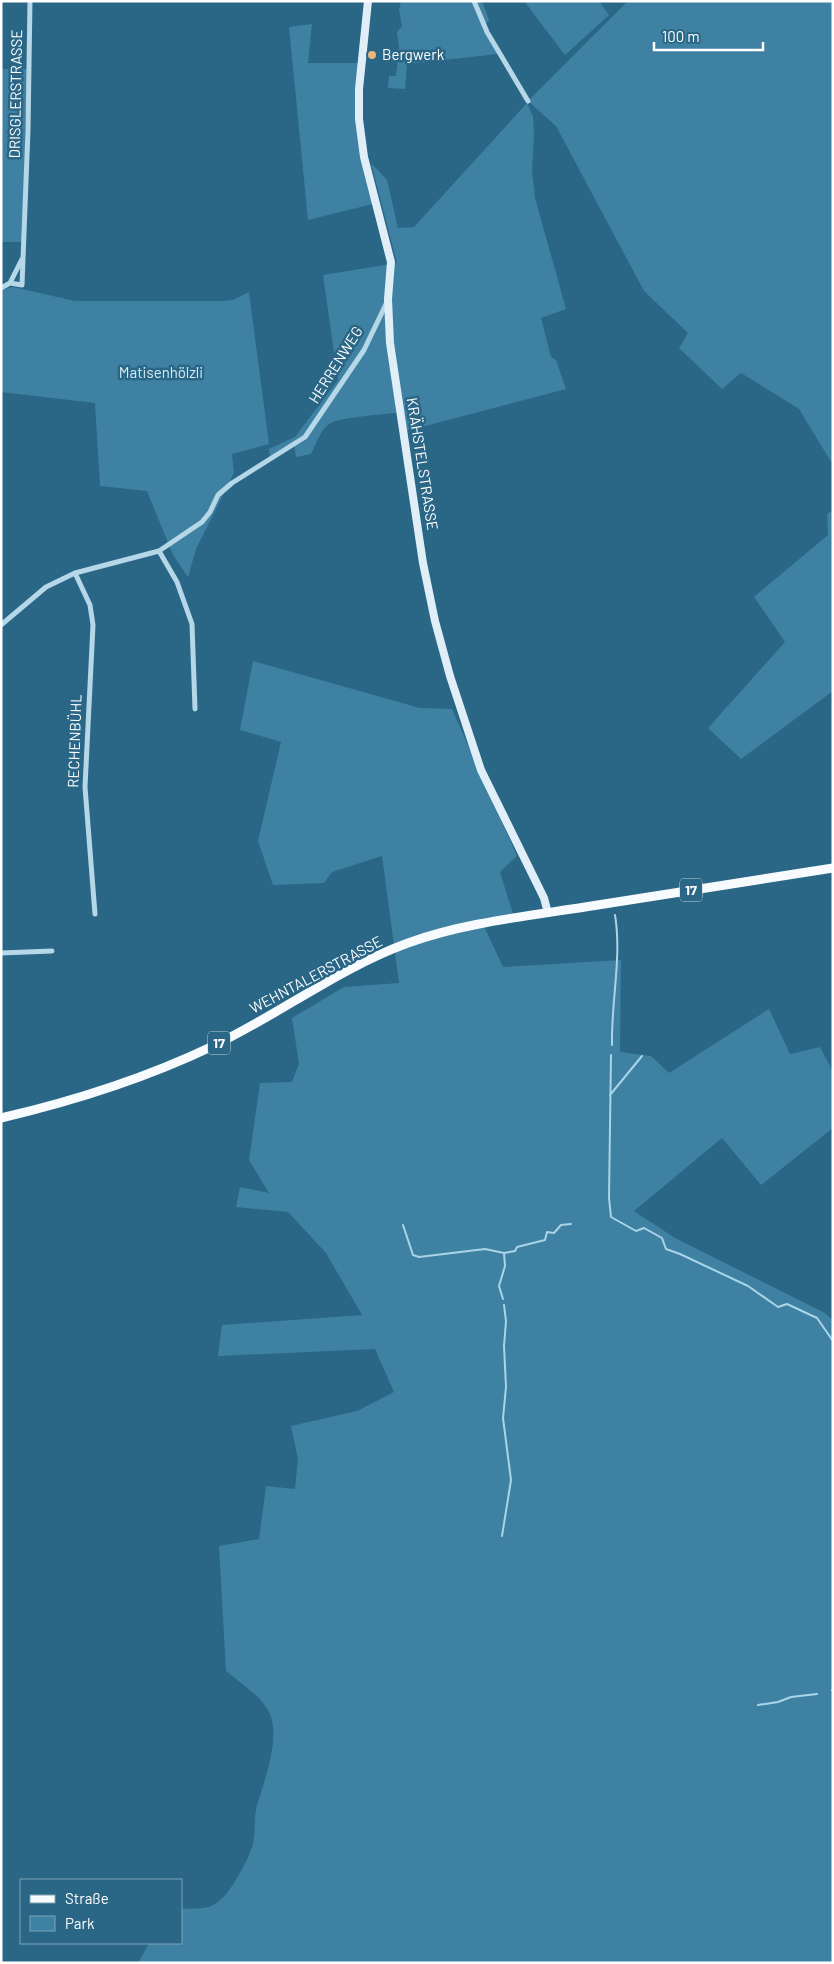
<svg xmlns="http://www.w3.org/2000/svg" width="834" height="1964" viewBox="0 0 834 1964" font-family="Barlow,sans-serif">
<rect width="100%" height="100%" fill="#2a6686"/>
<path fill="#3f81a2" d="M401,1h81l7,19 -7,8 16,26 -91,10 -2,25 -17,-1 1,-12h7l3,-28 -2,-16 5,-6 -3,-16z
M524,1h75l10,14 -44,40z
M628,1h205v464l-34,-56 -58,-36 -19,16 -43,-41 9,-15 -44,-42 -88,-165 -28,-25z
M312,24l-4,39h51l-2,57 16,84 -65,16 -19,-193z
M1,69h26l-4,173h-21l-1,43z
M527,103l6,13 1,18 -2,37 3,27 31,111 -25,9 10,39 5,3 10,29 -160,42 -3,-19c-14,2 -65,5 -74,12 -9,7 -13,20 -18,30l-15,3 -2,-12 -24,12 -1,-8 26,-12 43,-57 -15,-105 74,-12 -26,-100 16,17 11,48 16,-1z
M13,287l62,14h145l13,-1 16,-8 20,152 -37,10 2,19 -38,76 -8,28 -15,-22 -26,-64 -47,-5 -5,-83 -94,-11v-102z
M833,510v181l-92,68 -33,-31 77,-86 -31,-45 74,-62 -1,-21z
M253,661l167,47 32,1 65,147 -17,16 13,42 -31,8 21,45 118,-7 -1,92 31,4 18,17 100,-64 21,45 30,-7 13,25v56l-72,57 -39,-47 -88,73 41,27 150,75 8,7v643h-695l11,-20h32v-34c11,-1 24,1 34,-5 14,-7 34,-45 38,-60 3,-14 0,-28 5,-42 7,-23 21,-61 13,-85 -7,-20 -30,-33 -45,-46l-7,-125 40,-7 7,-53 29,3 3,-30 -7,-33 66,-15 37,-19 -19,-43 -157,7 4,-31 140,-10 -36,-62 -38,-41 -52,-5 4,-20 29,6 -20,-33 11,-77 32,-1 7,-18 -7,-46 52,-31 55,-4 -17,-127 -50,16 -8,11 -51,2 -15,-44 23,-99 -41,-12z"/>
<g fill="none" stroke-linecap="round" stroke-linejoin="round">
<path stroke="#aad4e7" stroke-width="2" d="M612,1045c-1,-43 10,-88 3,-130
M611,1055l-2,143 2,19 25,14 8,-3 18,10 4,11 14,5 68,32 30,21 9,-3 30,14 16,23
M610,1095l32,-39
M403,1225l10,30 6,2 66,-8 19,4 11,-2 2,-4 28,-7 2,-8 7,1 7,-8 10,-1
M503,1299l-4,-13 6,-20 -1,-13
M502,1536l9,-56 -8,-62 3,-31 -2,-41 2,-25 -2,-16
M832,1690h1
M758,1705l20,-3 13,-5 26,-3"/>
<path stroke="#b5d7e7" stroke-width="5" d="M474,1l13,31 41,69
M10,283l12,-24
M1,288l9,-5 12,2 6,-155 2,-129
M159,551l18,31 15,42 3,85
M75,573l15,32 3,20 -8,162 10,127
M1,625l45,-38 29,-14 84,-22 43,-29 8,-10 8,-17 14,-12 73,-46 59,-87 23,-48
M1,953l51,-2"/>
<path stroke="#dfeef7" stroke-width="8" d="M368,1l-9,88v30l5,38 27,105 -3,37 2,44 33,220 12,58 15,55 31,94 63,128 4,15"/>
<path stroke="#f7fbfe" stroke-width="9" d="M1,1118c73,-17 145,-40 212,-72 67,-32 126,-78 195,-103 54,-20 120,-27 177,-36 82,-13 165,-26 248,-39"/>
</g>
<circle fill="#eeb47d" stroke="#2a6686" stroke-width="2" cx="372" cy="55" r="5"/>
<g text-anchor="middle" stroke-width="5" stroke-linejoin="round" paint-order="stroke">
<g fill="#2a6686" stroke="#bfd1db" stroke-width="1">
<rect x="680" y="878.5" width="22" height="23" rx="4"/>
<rect x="208" y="1031.5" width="22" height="23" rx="4"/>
</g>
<g font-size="14" font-weight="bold" fill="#fff">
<text x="691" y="895">17</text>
<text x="219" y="1048">17</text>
</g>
<g font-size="15" fill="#fff" stroke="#2a6686" text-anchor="start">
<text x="382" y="60">Bergwerk</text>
</g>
<g font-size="15" fill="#fff" stroke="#2a6686">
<text transform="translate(16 94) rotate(-89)" y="5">DRISGLERSTRASSE</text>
<text transform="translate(336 365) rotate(-58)" y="5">HERRENWEG</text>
<text transform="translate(422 464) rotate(81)" y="5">KRÄHSTELSTRASSE</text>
<text transform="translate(75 741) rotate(-88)" y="5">RECHENBÜHL</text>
<text transform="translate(316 975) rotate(-28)" y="5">WEHNTALERSTRASSE</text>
</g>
<g font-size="15" fill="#d8ecf6" stroke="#2a6686">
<text x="161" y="378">Matisenhölzli</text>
</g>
</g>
<rect width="834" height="1964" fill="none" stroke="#ffffff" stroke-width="5"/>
<rect x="20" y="1879" width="162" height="65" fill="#2a6686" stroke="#7fa3b6"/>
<rect x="30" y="1895" width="25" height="8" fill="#f7fbfe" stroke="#7fa3b6"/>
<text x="65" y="1904" font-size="15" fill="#ffffff">Straße</text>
<rect x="30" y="1916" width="25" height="15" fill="#3f81a2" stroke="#7fa3b6"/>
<text x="65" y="1929" font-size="15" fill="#ffffff">Park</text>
<path d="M654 42v8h109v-8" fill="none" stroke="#ffffff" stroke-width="2.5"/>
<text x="662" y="42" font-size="15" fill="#ffffff" stroke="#2a6686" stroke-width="4" paint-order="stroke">100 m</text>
</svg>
